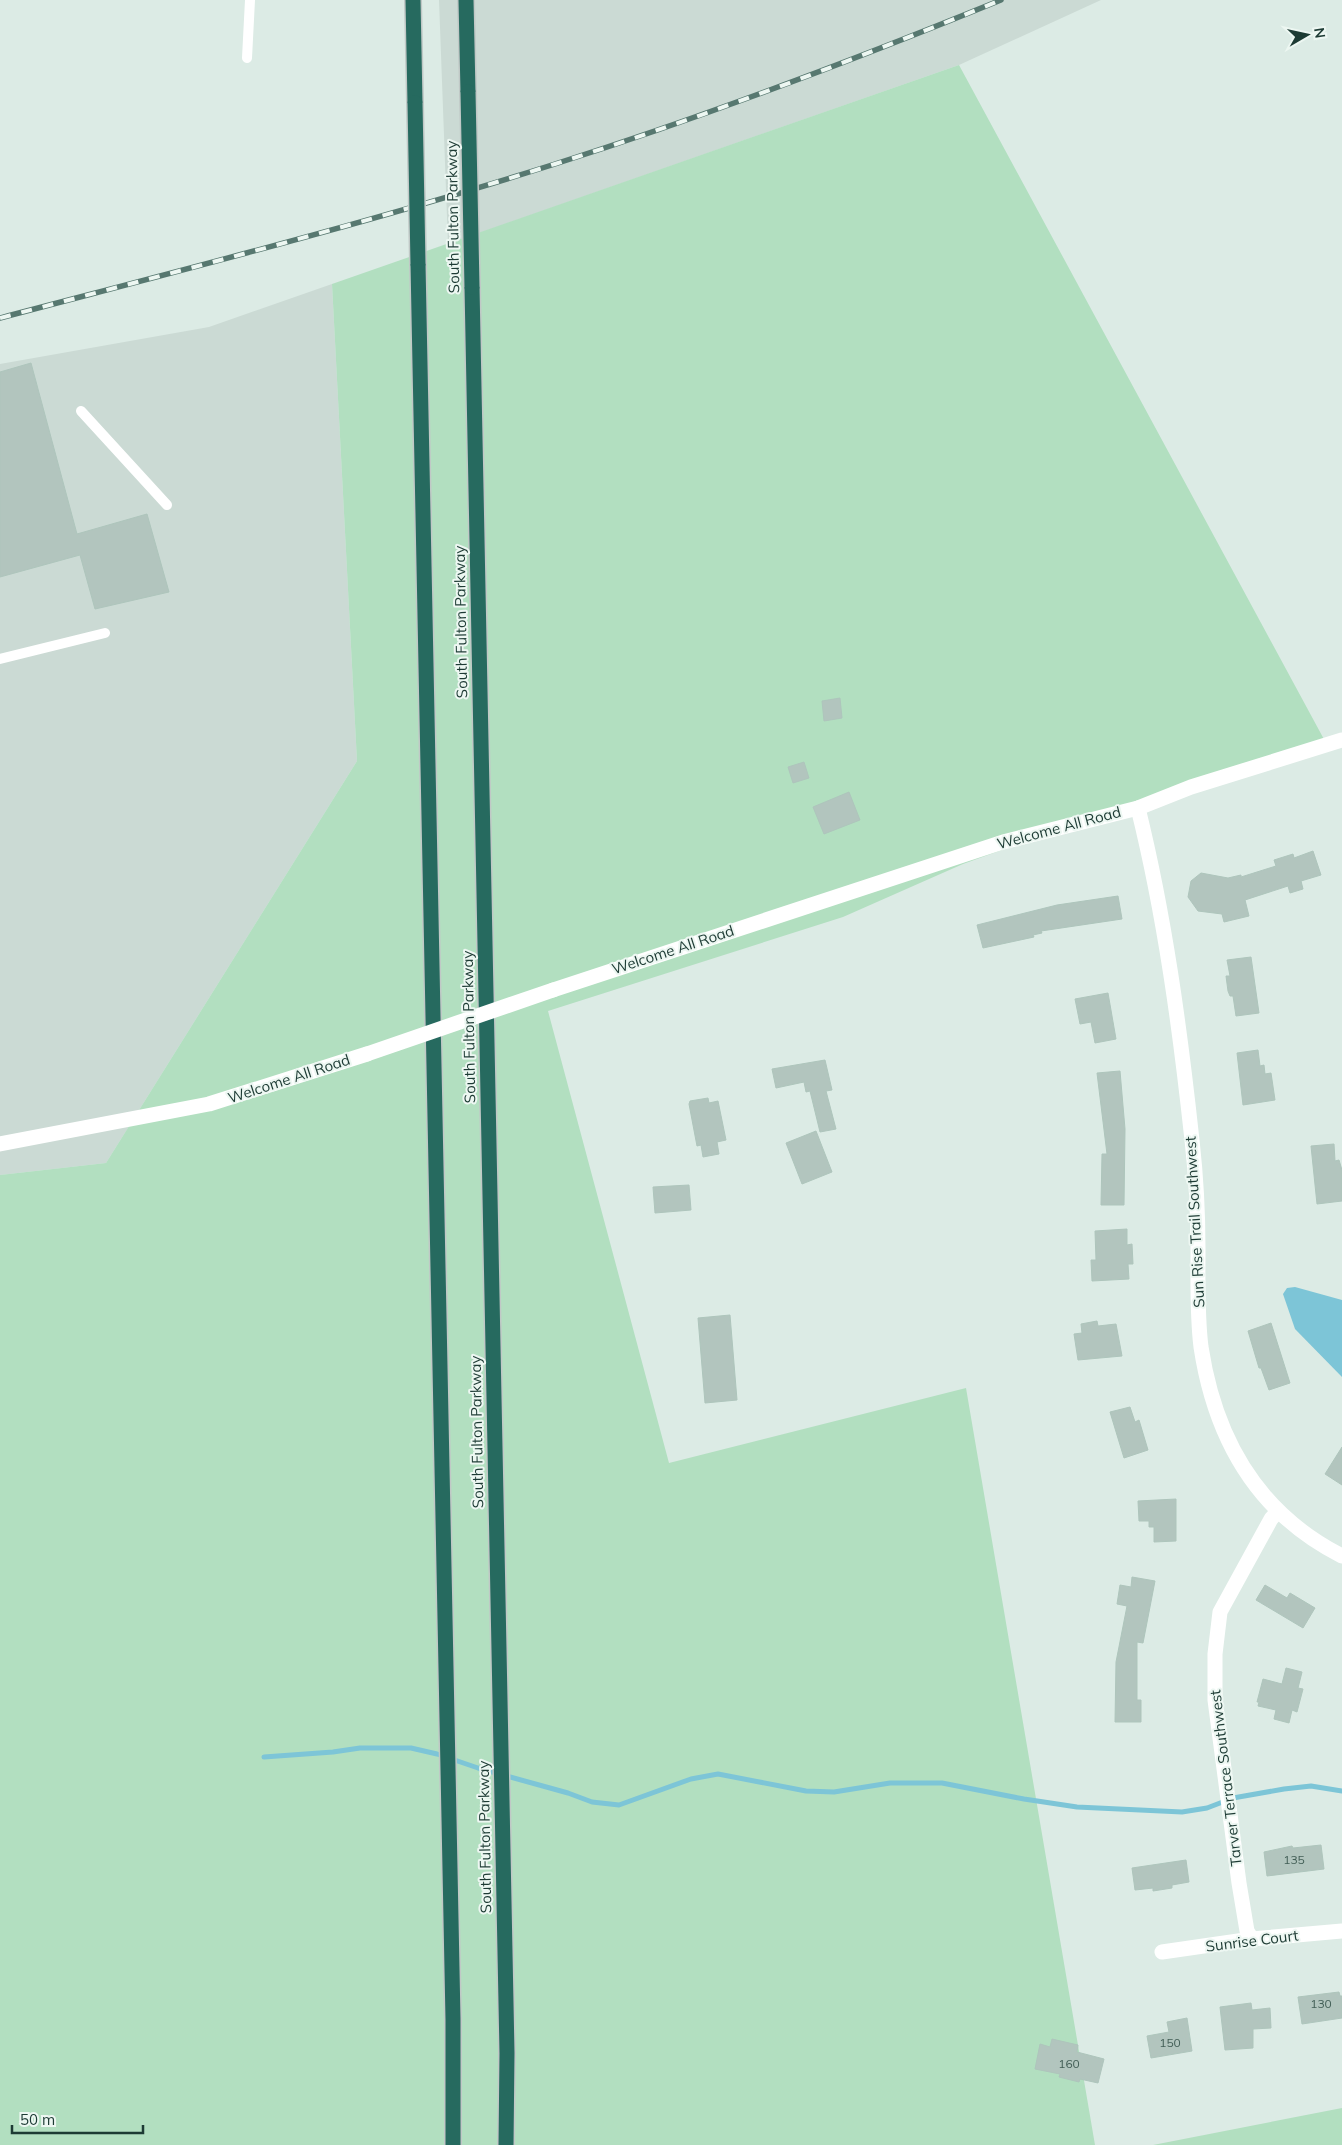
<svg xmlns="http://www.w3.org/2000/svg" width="1342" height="2145" viewBox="0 0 1342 2145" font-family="Mulish,sans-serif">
<rect width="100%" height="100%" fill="#dcebe5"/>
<path fill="#cbdad4" d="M439,0h662l-142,65 -511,179z
M332,284l25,477 -251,402 -106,12v-811l209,-37z"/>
<path fill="#b2dfc0" d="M959,65l367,678 -185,57 -178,64 -120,53 -295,94 121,452 297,-75 129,757h-1095v-970l106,-12 251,-402 -25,-477z
M1342,2108v37h-189z"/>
<path fill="#7dc5d7" d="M1295,1287l47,13v77l-47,-48 -12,-35 4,-6z"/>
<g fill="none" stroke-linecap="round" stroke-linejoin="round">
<path stroke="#7dc5d7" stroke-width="5" d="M264,1757l69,-5 27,-4h51l26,6 41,14 90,25 24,9 27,3 72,-26 27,-5 88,17 28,1 56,-9h52l82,16 53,8 105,5 25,-4 26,-10 51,-9 27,-3 31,5"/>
</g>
<path fill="#b2c5be" stroke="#aec5bc" d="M31,363l46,171 70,-20 22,78 -74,17 -15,-54 -80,22v-205z
M840,698l2,20 -18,3 -2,-20z
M804,762l5,16 -16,5 -5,-16z
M849,792l11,28 -36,14 -11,-27z
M1313,851l8,24 -20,6 2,8 -13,4 -2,-7 -43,14 4,16 -25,6 -2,-8 -24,-3 -10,-14 3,-16 10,-8 27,5 13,-3v2l35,-11 -2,-6 19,-6 1,4z
M1118,896l4,23 -81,12 1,2 -9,2 1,2 -51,11 -6,-23 80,-20z
M1251,957l8,56 -23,3 -3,-20h-3l-2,-5 -2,-15h4l-3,-16z
M1108,993l8,46 -21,4 -4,-21 -11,2 -5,-25z
M1258,1050l2,16 4,-1 1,9 6,-1 4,27 -32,5 -6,-52z
M825,1060l7,30 -6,1 10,38 -16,3 -10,-41 -4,1 -2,-10 -28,6 -4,-19z
M1120,1071l5,58 -1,76h-23l1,-51h5l-10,-81z
M708,1098l1,5 9,-2 8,39 -9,2 2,12 -16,3 -2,-12 -4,1 -8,-42 1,-3z
M816,1131l16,41 -30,12 -16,-41z
M1334,1144l1,17 4,-1 3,10v31l-25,3 -6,-58z
M689,1185l2,25 -36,3 -2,-26z
M1127,1229v16l5,-1 1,20h-5l1,15 -37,2 -1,-21h5l-1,-29z
M730,1315l7,85 -32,3 -7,-85z
M1097,1321l1,5 18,-2 6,32 -44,4 -4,-26 8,-1 -1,-9z
M1271,1323l19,60 -21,7 -8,-22h-2l-11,-37z
M1130,1407l5,15 4,-2 9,30 -24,8 -14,-46z
M1342,1447v38l-17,-11z
M1176,1499v42l-22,1v-15h-5v-6h-10l-1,-20z
M1132,1577l23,4 -12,62 -6,-1v58h4v22h-26l1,-60 11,-56 -10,-2 3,-19 11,2z
M1265,1585l22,13 3,-5 25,15 -12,20 -47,-28z
M1286,1668l16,4 -4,16 5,1 -6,23 -5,-2 -3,13 -15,-4 2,-9 -18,-4 1,-4h-2l6,-23 19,5z
M1321,1845l3,24 -57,7 -3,-24 28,-6 1,2z
M1186,1860l3,22 -17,3v3l-19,3v-3l-18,2 -3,-22z
M1339,1992l1,4h2v22l-40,6 -4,-27z
M1251,2003l1,7 18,-2 1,20 -18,1v19l-28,2 -5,-43z
M1187,2018l5,33 -41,7 -4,-22 22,-4 -2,-10z
M1052,2039l26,6 -1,7 27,7 -6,24 -18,-4 -1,3 -20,-5 1,-3 -25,-5 5,-25 10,3z"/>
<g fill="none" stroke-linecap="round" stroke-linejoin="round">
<g stroke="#c0c8c6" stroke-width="18">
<path id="motorway" d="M413,0l2,103
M466,0l2,92
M418,264l35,1755v126
M472,287l35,1766 -1,92"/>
</g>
<path stroke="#fff" stroke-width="10" d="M247,58l3,-58
M81,411l86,94
M0,659l105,-26"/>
<path stroke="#fff" stroke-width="15" d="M1138,808c27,109 42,221 54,332 4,36 6,73 6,109 0,33 -1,66 3,98 14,92 56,166 141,209
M1252,1939l-5,-8 -8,-48 -24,-183v-46l5,-42 51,-93 7,-8
M1162,1952l90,-13 90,-8"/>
<path stroke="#fff" stroke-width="15" d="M553,990l450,-148 135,-34 53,-21 151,-47
M0,1144l209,-40 158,-50"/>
<use href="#motorway" stroke="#266a5f" stroke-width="15"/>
<g stroke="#577870" stroke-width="5.5">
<path id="rail" d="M0,318c186,-49 372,-96 555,-154 151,-48 299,-104 446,-164"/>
</g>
<use href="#rail" stroke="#edf7f2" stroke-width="4" stroke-dasharray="11" stroke-linecap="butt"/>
<g stroke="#c0c8c6" stroke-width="18" stroke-linecap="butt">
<path id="motorway-bridge" d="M468,92l4,195
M415,103l3,161"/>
</g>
<path stroke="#fff" stroke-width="15" d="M367,1054l186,-64"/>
<use href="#motorway-bridge" stroke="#266a5f" stroke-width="15"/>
</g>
<g text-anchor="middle" stroke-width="4" stroke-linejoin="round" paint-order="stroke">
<g font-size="12" fill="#425e56">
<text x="1294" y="1864">135</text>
<text x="1321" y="2008">130</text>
<text x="1170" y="2047">150</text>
<text x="1069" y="2068">160</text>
</g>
<g font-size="15" fill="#1d3b34" stroke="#edf7f2">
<text transform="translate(453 217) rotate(-91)" y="5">South Fulton Parkway</text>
<text transform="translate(461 622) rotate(-91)" y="5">South Fulton Parkway</text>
<text transform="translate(1059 828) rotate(-15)" y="5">Welcome All Road</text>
<text transform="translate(673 950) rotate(-18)" y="5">Welcome All Road</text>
<text transform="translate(469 1027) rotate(-91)" y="5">South Fulton Parkway</text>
<text transform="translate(289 1079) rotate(-18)" y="5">Welcome All Road</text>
<text transform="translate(1195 1222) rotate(-93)" y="5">Sun Rise Trail Southwest</text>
<text transform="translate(477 1432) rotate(-91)" y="5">South Fulton Parkway</text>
<text transform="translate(1226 1778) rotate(-97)" y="5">Tarver Terrace Southwest</text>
<text transform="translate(485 1837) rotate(-91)" y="5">South Fulton Parkway</text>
<text transform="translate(1252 1941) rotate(-7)" y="5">Sunrise Court</text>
</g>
</g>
<g transform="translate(1307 35) rotate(81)" stroke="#edf7f2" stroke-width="4" paint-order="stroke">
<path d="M0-4L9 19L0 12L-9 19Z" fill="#1d3b34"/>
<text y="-8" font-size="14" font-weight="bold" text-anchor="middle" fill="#1d3b34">N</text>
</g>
<path d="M12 2125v8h131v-8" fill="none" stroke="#1d3b34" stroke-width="2.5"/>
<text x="20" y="2125" font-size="15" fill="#1d3b34" stroke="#edf7f2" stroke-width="4" paint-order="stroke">50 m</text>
</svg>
